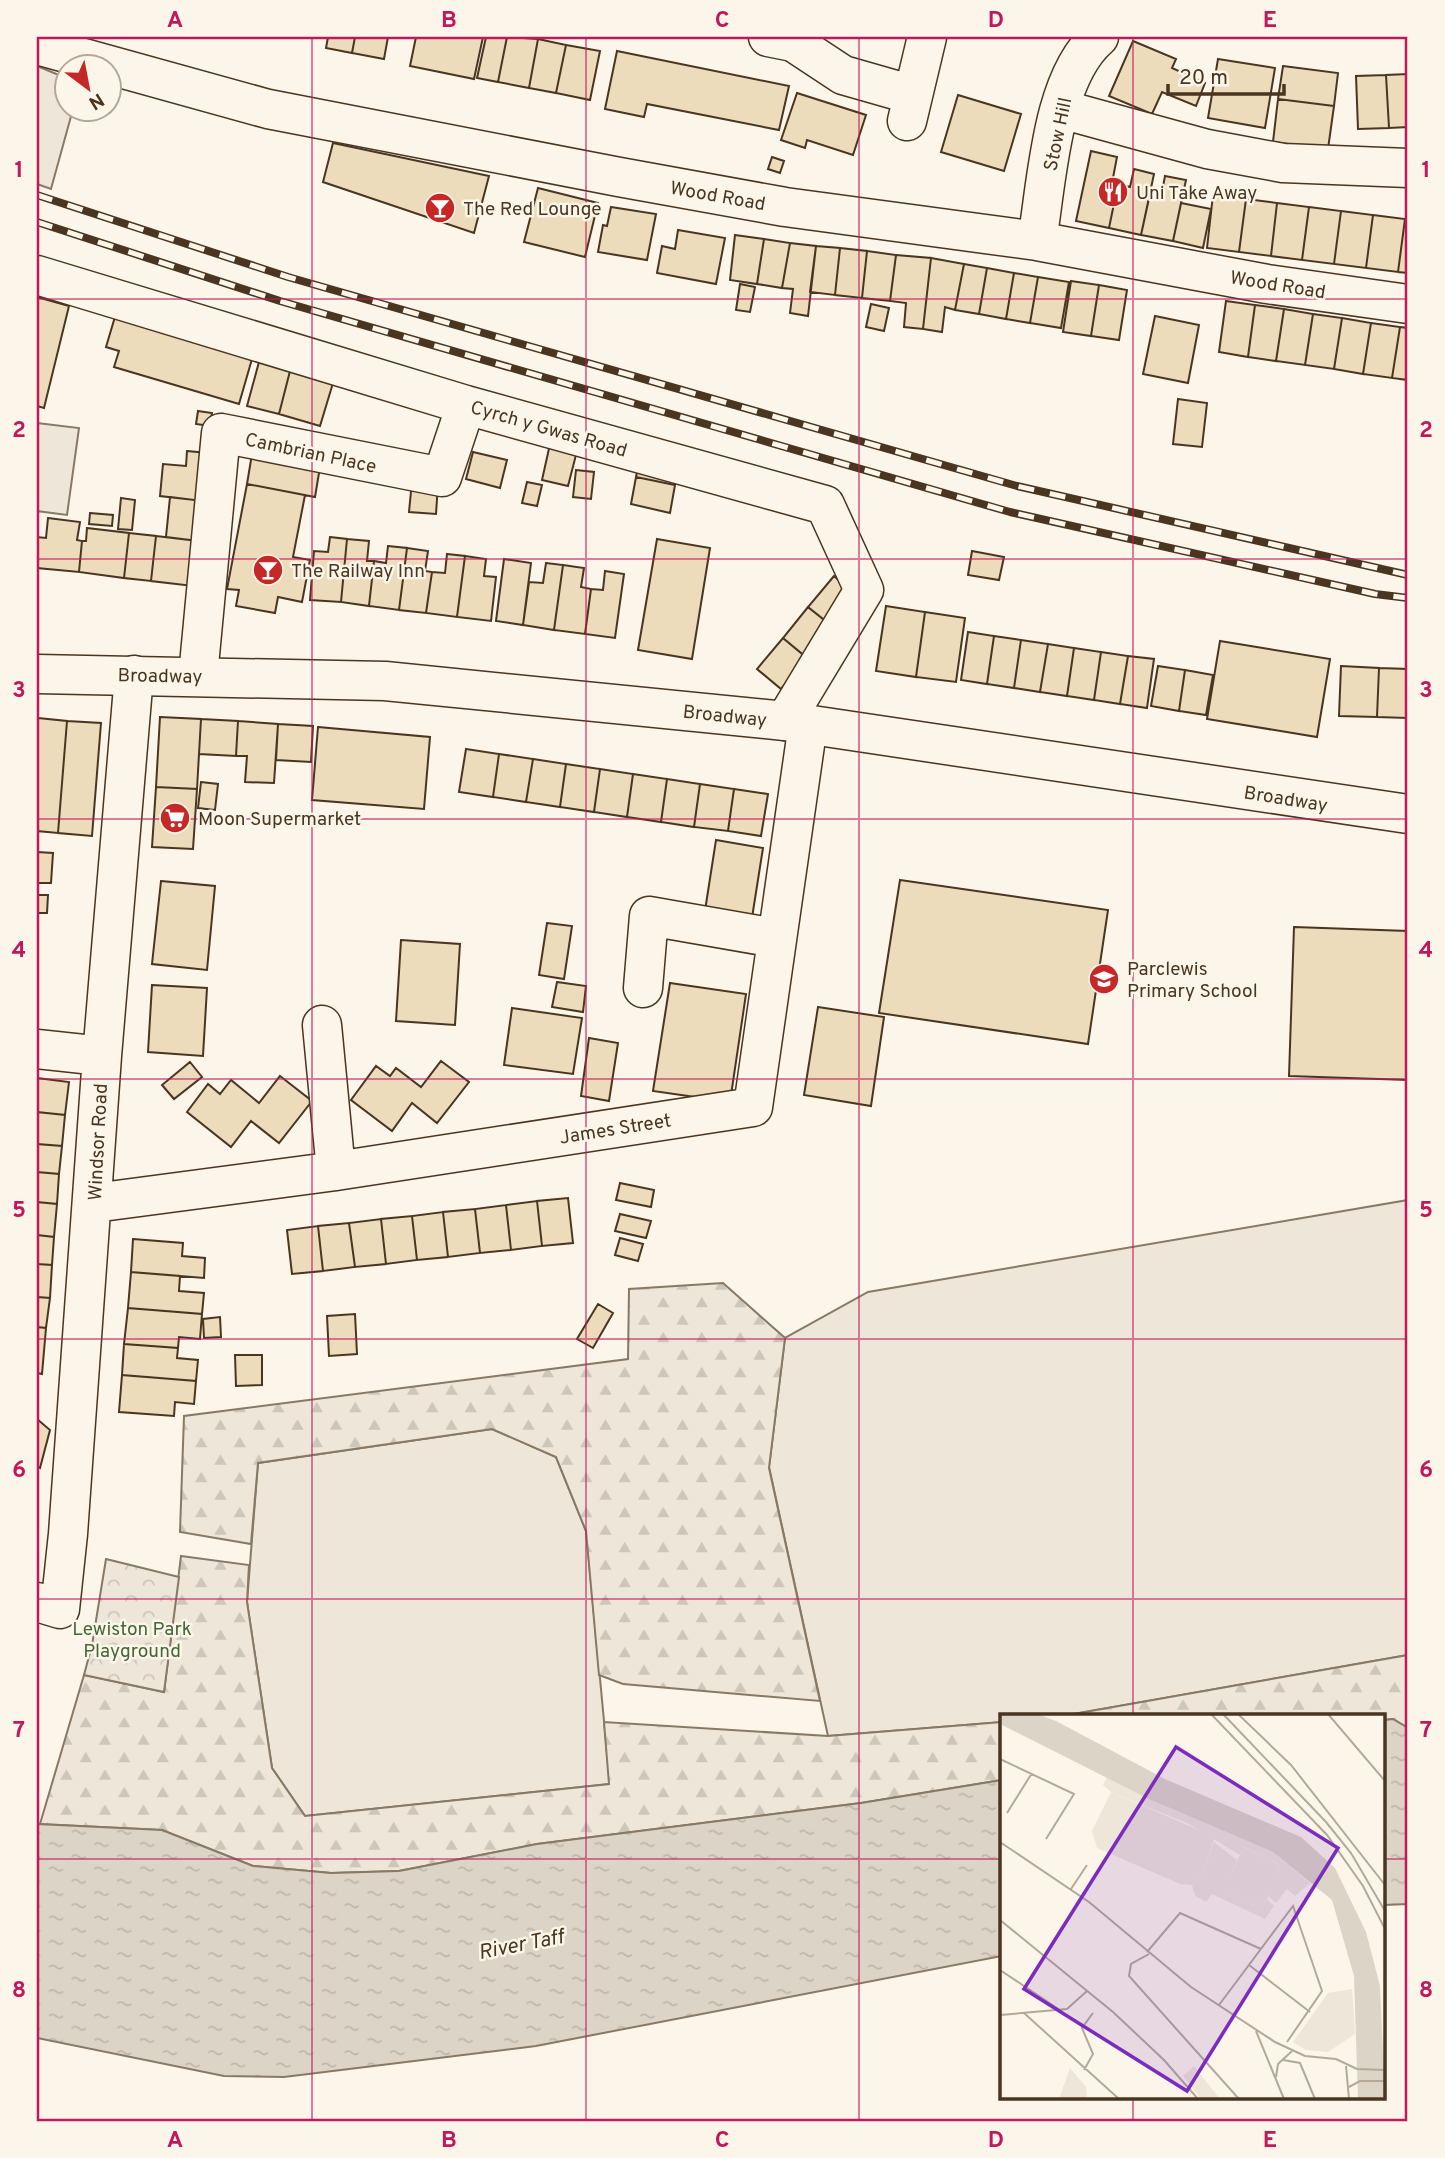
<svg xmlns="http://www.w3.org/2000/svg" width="1445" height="2158" viewBox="0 0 1445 2158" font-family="Overpass,sans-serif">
<defs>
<pattern id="forest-firs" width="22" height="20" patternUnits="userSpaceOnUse" patternTransform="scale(1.75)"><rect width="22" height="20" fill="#ede6d9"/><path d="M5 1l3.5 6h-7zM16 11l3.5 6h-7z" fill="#cdc6ba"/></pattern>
<pattern id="park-crowns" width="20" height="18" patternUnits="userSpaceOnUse" patternTransform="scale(1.75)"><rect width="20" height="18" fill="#ede6d9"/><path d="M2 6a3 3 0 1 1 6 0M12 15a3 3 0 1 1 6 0" fill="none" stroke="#cdc6ba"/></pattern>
<pattern id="water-ripples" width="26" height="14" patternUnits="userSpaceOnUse" patternTransform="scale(1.75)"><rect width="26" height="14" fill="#dcd4c6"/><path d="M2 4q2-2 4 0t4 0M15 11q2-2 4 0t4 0" fill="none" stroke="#beb7aa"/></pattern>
</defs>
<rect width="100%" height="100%" fill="#fbf6e9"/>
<path fill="#ede6d9" stroke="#887966" stroke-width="2" d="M37,66l29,12v30l7,1 -22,80 -14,-5z
M1408,1200v455l-340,60h-66v7l-174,14 -59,-269 16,-129 83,-46z
M492,1429l64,28 30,74 24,253 -305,32 -33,-48 -25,-166 11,-139z"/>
<path fill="url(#forest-firs)" stroke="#887966" stroke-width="2" d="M723,1283l62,55 -16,130 51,233 -197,-17 -24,-9 -13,-144 -30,-74 -64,-28 -234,34 -7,81 -71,-12 4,-116 444,-57 1,-70z
M181,1556l68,9 -2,37 25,166 33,48 304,-32 -5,-62 224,14 174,-14v58l-141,23 -324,41 -138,27 -68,2 -78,-7 -91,-36 -122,-6 44,-149 80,17z
M1408,1655v73l-15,-9 -9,1v-5h-316z"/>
<path fill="url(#park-crowns)" stroke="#887966" stroke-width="2" d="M106,1559l73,18 -15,115 -80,-17 8,-30z"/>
<path fill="#ede7d9" stroke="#887966" stroke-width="2" d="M37,423l42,5 -12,87 -30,-4z"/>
<path fill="url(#water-ripples)" stroke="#887966" stroke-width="2" d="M1393,1719l15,9v176l-24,1v-185z
M1002,1780v176l-466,90 -252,31 -60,-1 -187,-38v-214l125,6 91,36 78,7 68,-2 138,-27 324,-41z"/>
<path fill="#ecdcbc" stroke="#4a3520" stroke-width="2" d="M328,37h27l-3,16 -26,-5z
M355,37h33l-4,22 -32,-6z
M416,37h67l-9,42 -64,-13z
M486,37h21l-9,45 -21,-4z
M507,37l31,2 -9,49 -31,-6z
M538,39l28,6 -10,48 -27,-5z
M1133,41l43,18 -4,9 33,15 -9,23 -34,-14 -10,22 -43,-18z
M566,45l34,6 -10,49 -34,-7z
M617,51l172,35 -10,44 -132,-26 -3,13 -39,-8z
M1218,59l57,9 -10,60 -57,-10z
M1283,66l55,7 -4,33 -56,-7z
M1408,74v53l-19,1 -3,-53z
M1386,75l3,53 -31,1 -2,-53z
M797,93l69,22 -13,40 -46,-15 -2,8 -24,-8z
M958,95l63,19 -17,57 -63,-19z
M1278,99l56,7 -6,43 -55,-7z
M333,143l156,33 -15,57 -151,-51z
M1091,151l26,6 -5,26 6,1 -9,44 -33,-7z
M772,157l12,4 -4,12 -12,-4z
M1134,169l20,5 -13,61 -32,-7 9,-44 12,3z
M1165,176l21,4 -13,61 -32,-6 9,-41 11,3z
M538,188l60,15 -13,54 -61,-15z
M1213,195l33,4 -7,53 -32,-4z
M1246,199l31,4 -6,53 -32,-4z
M1181,203l30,6 -8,39 -30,-7z
M1277,203l32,4 -7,53 -31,-4z
M611,207l45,7 -9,46 -49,-8 5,-27 4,1z
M1309,207l32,4 -7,53 -32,-4z
M1341,211l32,4 -7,53 -32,-4z
M1373,215l32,4 -7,53 -32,-4z
M1405,219l3,1v53l-10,-1z
M678,230l47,8 -9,46 -59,-11 5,-27 13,3z
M735,235l29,4 -7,45 -27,-4z
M764,239l26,4 -8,45 -25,-4z
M790,243l26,3 -8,70 -18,-3 3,-24 -11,-1z
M816,246l24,2 -5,47 -25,-3z
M840,248l27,3 -5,47 -27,-3z
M867,251l29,4 -6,46 -28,-3z
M896,255l35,3 -8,71 -19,-2 2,-24 -16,-2z
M931,258l33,6 -9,46 -10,-3 -3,25 -19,-3z
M964,264l23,4 -8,46 -24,-4z
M987,268l27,5 -8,46 -27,-5z
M1014,273l24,4 -8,46 -24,-4z
M1038,277l31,5 -8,46 -31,-5z
M1071,281l28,4 -8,51 -28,-4z
M740,284l15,3 -5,25 -14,-2z
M1099,285l28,5 -8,50 -28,-4z
M37,297l32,9 -25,102 -7,-2z
M1226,301l29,4 -7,52 -29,-5z
M871,304l18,4 -5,23 -18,-4z
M1255,305l29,4 -8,52 -28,-4z
M1284,309l29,5 -8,51 -29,-4z
M117,310l137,42 -15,52 -125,-37 5,-16 -13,-4z
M1313,314l29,4 -8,51 -29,-4z
M1155,316l44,9 -11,58 -45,-9z
M1342,318l29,5 -8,51 -29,-5z
M1371,323l29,4 -8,51 -29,-4z
M1400,327l8,1v52l-16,-2z
M259,362l31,9 -11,43 -32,-8z
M290,371l43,12 -13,43 -41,-12z
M1178,399l29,4 -5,44 -29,-3z
M198,411l14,2 -2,13 -14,-2z
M550,444l27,7 -9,35 -26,-6z
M253,448l68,13 -6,36 -68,-13z
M187,451l21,2 -5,48 -43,-5 3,-32 23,2z
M473,452l34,8 -7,28 -34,-9z
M640,460l39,8 -4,17 -39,-8z
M576,470l18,2 -3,27 -18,-2z
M636,477l39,8 -5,28 -39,-9z
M412,481l26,3 -2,30 -27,-2z
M527,482l15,3 -5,21 -15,-3z
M247,484l58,11 -12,62 17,3 -8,42 -24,-5 -3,16 -39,-7 3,-16 -12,-1z
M170,497l33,4 -5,40 -32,-4z
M121,498l14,2 -3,30 -14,-1z
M90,513l23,2 -1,11 -23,-2z
M48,518l32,4 -3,18 5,1 -3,31 -42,-4v-31l9,1z
M87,528l42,5 -5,45 -45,-6 3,-31h4z
M129,533l27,3 -5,45 -27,-3z
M156,536l42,5 -5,45 -42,-5z
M330,537l17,2 -6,63 -31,-2 4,-49 14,1z
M347,539l22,2 -2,20h7l-5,45 -28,-4z
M657,539l53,9 -18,111 -54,-9z
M388,546l19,2 -8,62 -30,-4 5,-45 12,2z
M407,548l21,3 -3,20 7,1 -6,41 -27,-3z
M972,551l32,6 -5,23 -31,-5z
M447,554l18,2 -8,61 -31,-4 6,-41 13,1z
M465,556l21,3 -2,17 12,1 -5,44 -34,-4z
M504,559l27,4 -8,62 -27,-4z
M546,563l17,2 -9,65 -31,-5 6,-43 14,1z
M563,565l21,3 -3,19 10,2 -6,45 -31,-4z
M605,571l19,3 -9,64 -30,-4 6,-45 12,1z
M834,576l24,21 -25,30 -25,-20z
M886,606l39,6 -9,65 -40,-6z
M808,607l25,20 -26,31 -24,-20z
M925,612l40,6 -9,64 -40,-5z
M968,632l26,4 -7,48 -26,-4z
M994,636l27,4 -7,48 -27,-4z
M783,638l24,20 -26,31 -24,-20z
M1021,640l27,4 -8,48 -26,-4z
M1220,641l110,18 -13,78 -110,-18z
M1048,644l26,4 -7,48 -27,-4z
M1074,648l27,4 -7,48 -27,-4z
M1101,652l27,4 -8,48 -26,-4z
M1128,656l26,3 -7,49 -27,-4z
M1158,666l27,4 -6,41 -28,-5z
M1341,666l38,2 -2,49 -38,-1z
M1379,668l29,1v49l-31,-1z
M1185,670l28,5 -7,40 -27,-4z
M160,717l41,2 -4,70 -41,-2z
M38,718l29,3 -9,112 -21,-2z
M201,719l37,2 -2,35 -37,-2z
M67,721l34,2 -9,113 -34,-3z
M238,721l40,3 -4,59 -29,-1 2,-26h-11z
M278,724l35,2 -2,36 -35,-2z
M318,727l112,10 -6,72 -112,-9z
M466,749l33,5 -6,43 -34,-5z
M499,754l34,5 -7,43 -33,-5z
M533,759l33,5 -6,43 -34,-5z
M566,764l34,5 -6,43 -34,-5z
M600,769l33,5 -6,43 -33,-5z
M633,774l34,5 -6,43 -34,-5z
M667,779l33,5 -6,43 -33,-5z
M201,782l17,2 -3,26 -17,-2z
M700,784l34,5 -6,42 -34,-4z
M156,787l41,2 -4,60 -41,-2z
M734,789l34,5 -7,42 -33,-5z
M716,840l47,8 -12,76 -47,-7z
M37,852l16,1 -2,30h-14z
M900,880l208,30 -20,134 -209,-31z
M161,881l54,5 -8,84 -55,-6z
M37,895h11l-1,18h-10z
M547,923l25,3 -8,53 -25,-4z
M1294,927l114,4v149l-119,-4z
M401,940l59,4 -5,81 -59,-4z
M557,982l29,4 -3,26 -31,-5z
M670,983l76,11 -16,108 -77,-11z
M152,985l55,3 -4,68 -55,-4z
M818,1007l66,10 -13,89 -67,-11z
M512,1008l70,10 -9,56 -69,-9z
M589,1038l29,5 -9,58 -28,-5z
M441,1061l28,21 -32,41 -25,-20 -20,28 -41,-31 25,-34 14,10 6,-8 25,19z
M190,1062l12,15 -28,22 -12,-14z
M280,1076l32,25 -33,42 -28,-22 -20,26 -44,-35 21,-28 12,10 11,-14 28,23z
M37,1078l32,4 -4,33 -28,-3z
M37,1112l28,3 -3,31 -25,-2z
M37,1144l25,2 -3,28 -22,-2z
M37,1172l22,2 -2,30 -20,-2z
M620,1183l34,7 -3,17 -35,-7z
M568,1198l5,45 -31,3 -5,-45z
M537,1201l5,45 -31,4 -5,-45z
M37,1202l20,2 -3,33 -17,-2z
M506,1205l5,45 -31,3 -5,-44z
M475,1209l5,44 -32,4 -5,-45z
M443,1212l5,45 -31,3 -5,-44z
M620,1214l31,7 -5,17 -31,-7z
M412,1216l5,44 -31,4 -5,-45z
M381,1219l5,45 -31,3 -6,-44z
M349,1223l6,44 -32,4 -5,-45z
M318,1226l5,45 -31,3 -5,-44z
M37,1235l17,2 -2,28 -15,-1z
M620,1238l23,6 -5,17 -23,-6z
M133,1239l50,4 -1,13 23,2 -1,20 -73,-6z
M37,1264l15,1 -2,33 -13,-1z
M131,1272l49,4 -1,15 25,2 -2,21 -74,-6z
M37,1297l13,1 -4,30 -9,-1z
M598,1304l15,9 -20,35 -16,-9z
M128,1308l74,6 -2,25 -21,-2 -1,11 -54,-4z
M355,1314l2,40 -28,2 -2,-40z
M220,1317l1,20 -17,1 -1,-19z
M37,1327l9,1 -4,46 -5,-1z
M124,1344l54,4 -1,10 21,2 -2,21 -74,-6z
M235,1355h27v30l-26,1z
M122,1375l74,6 -2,23 -19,-2 -1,14 -55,-4z
M37,1419l13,11 -10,38 -3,-2z"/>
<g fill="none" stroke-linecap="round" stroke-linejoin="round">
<g stroke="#4a3520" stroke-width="41">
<path id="minor" d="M768,37l25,5 50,33 70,20
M37,45l231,64 351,68 166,30 252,34 230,43 141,20
M1061,109l146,40 76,14 125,5
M907,121l20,-84
M1037,241c10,-59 14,-163 62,-204
M37,275l429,130 359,100 39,85 -79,131
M198,676l23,-243 221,44 24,-72
M643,988l6,-72 126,22
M322,1025l14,146
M37,1049l65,7
M94,1203l242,-32 417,-64 55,-383
M37,1602l23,7 8,-75 34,-478 32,-381"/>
</g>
<g stroke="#4a3520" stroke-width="41">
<path id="major" d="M37,674l348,7 400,40 623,93"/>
</g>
<use href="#minor" stroke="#fbf6e9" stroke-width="38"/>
<use href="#major" stroke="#fbf6e9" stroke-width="38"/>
<g stroke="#4a3520" stroke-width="8">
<path id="rail" d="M37,195l251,82 729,209 391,89
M37,222l243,79 730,211 365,82 33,4"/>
</g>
<use href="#rail" stroke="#fbf6e9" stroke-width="5" stroke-dasharray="16" stroke-linecap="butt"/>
</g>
<path fill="none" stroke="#c2185b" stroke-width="2" stroke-opacity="0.55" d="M312,37v2084M586,37v2084M859,37v2084M1133,37v1678M37,299h1371M37,559h1371M37,819h1371M37,1079h1371M37,1339h1371M37,1599h1371M37,1859h965M1384,1859h24M1133,2097v24"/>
<defs>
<g id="restaurant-disc" transform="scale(1.575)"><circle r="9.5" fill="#c62828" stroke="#fbf6e9"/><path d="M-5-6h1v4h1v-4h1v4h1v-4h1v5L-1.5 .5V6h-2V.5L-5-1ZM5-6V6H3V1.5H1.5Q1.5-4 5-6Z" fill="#fff"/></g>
<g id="bar-disc" transform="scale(1.575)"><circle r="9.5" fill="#c62828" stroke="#fbf6e9"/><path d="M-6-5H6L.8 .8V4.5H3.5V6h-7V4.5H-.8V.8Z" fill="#fff"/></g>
<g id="supermarket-disc" transform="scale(1.575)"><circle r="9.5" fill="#c62828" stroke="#fbf6e9"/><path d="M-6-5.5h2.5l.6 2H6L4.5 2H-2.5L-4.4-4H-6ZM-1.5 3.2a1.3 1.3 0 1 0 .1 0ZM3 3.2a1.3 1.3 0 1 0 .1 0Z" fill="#fff"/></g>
<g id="school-disc" transform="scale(1.575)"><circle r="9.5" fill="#c62828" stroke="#fbf6e9"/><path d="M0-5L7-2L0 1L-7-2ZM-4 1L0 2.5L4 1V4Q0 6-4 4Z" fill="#fff"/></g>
</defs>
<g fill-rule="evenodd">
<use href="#restaurant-disc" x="1113" y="192"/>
<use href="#bar-disc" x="440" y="208"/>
<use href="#bar-disc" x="268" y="570"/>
<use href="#supermarket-disc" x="175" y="818"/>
<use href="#school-disc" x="1104" y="979"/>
</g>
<g text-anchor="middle" stroke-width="5" stroke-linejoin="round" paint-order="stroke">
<g font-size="19" fill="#4a3520" stroke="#fbf6e9">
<text transform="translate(1057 134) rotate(-78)" y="7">Stow Hill</text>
<text transform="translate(718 195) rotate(10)" y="7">Wood Road</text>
<text transform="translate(1278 284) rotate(9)" y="7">Wood Road</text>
<text transform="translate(549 428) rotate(16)" y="7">Cyrch y Gwas Road</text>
<text transform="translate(311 452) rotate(12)" y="7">Cambrian Place</text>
<text transform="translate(160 675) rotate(1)" y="7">Broadway</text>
<text transform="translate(725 715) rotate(6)" y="7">Broadway</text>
<text transform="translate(1286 798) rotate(9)" y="7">Broadway</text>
<text transform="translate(615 1128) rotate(-9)" y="7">James Street</text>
<text transform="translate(97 1142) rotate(-87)" y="7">Windsor Road</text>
</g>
<g font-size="19" fill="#4a3520" stroke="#fbf6e9" text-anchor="start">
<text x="1136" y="199">Uni Take Away</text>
<text x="463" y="215">The Red Lounge</text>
<text x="291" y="577">The Railway Inn</text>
<text x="198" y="825">Moon Supermarket</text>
<text x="1127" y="975">Parclewis<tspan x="1127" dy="22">Primary School</tspan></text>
</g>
<g font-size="19" fill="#436837" stroke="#fbf6e9">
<text x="132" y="1635">Lewiston Park<tspan x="132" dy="22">Playground</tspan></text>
</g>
<g font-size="21" font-style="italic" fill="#4a3520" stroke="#fbf6e9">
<text transform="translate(521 1944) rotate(-11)" y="7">River Taff</text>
</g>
</g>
<g transform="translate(1000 1714)">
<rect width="385" height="385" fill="#fbf6e9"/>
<path d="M111,78l104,45 -12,35 -11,13 -12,-1 -83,-36 -5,-17zM243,133l37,18 -9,28 -11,15 -28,-13 -6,-7zM194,352l26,33h-19l-18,-23zM70,354l16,19 1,12h-28z" fill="#ede6d9"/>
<path d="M108,61l43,25 122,52 37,31 -15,13 -8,-7 -11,14 -7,-6 11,-32 -36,-18 -4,8 -51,-31 -78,-32 -8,-7zM214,128l23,18 -10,28 5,7 28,13 7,-9 7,7 -9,13 -53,-25 -6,8 -11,-6 -3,-11 11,-13z" fill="#ede6d9"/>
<path d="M352,275l3,45 -27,18 -22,-2 -13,-8 35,-49z" fill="#ede6d9"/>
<path d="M0,0h37l19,7 109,58 136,58 34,31 31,64 14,54 5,113h-27l-4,-123 -22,-76 -59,-48 -122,-52 -151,-76z" fill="#dcd4c6"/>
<path fill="none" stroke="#b4a999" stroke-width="2" d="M211,0l116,121 36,51 22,43M223,0l103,108 25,31 34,58M238,0l53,51 94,120M328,0l57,67M0,45l74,35 -28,45M7,99l25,-40M0,128l89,60 102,85 84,55 30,14 31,3 21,10 28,1M71,175l16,-24M0,206l113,92 51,48 34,39M147,238l33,-39 81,36M149,240l-18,10 -2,12 110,123M249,251l61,47M0,256l60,40M219,291l74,-99 29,85 -35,51M24,299l95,86M0,301l67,-6 20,-18M256,317l28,68M283,346l17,3 15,36M346,352l3,33M84,356l9,-16 -11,-26 11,-15M276,363l2,-13 14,-13M349,373l11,-6h25"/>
<path fill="#7b2cbf" fill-opacity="0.15" stroke="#7b2cbf" stroke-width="3.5" d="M176,33l162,101 -151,243 -163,-102z"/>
<rect width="385" height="385" fill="none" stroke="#4a3520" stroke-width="3.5"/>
</g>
<rect width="1445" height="2158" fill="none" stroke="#fbf6e9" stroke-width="77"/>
<g transform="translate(88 88) rotate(148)"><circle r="33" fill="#fbf6e9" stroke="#b4a999" stroke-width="2"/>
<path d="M0-5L12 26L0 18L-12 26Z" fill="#c62828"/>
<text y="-10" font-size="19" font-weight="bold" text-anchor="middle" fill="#4a3520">N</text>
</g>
<path d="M1168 84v10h116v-10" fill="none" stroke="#4a3520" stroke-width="3.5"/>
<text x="1179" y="84" font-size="21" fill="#4a3520" stroke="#fbf6e9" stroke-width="5" paint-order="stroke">20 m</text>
<rect x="38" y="38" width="1368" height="2082" fill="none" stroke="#c2185b" stroke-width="2.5"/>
<g font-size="23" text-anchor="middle" font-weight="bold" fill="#c2185b">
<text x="175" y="27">A</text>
<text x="449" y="27">B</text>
<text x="722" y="27">C</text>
<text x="996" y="27">D</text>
<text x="1270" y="27">E</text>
<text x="19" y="177">1</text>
<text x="1426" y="177">1</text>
<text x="19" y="437">2</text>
<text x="1426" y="437">2</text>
<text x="19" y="697">3</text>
<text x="1426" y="697">3</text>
<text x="19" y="957">4</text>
<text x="1426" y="957">4</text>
<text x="19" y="1217">5</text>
<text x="1426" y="1217">5</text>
<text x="19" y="1477">6</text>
<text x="1426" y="1477">6</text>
<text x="19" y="1737">7</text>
<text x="1426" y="1737">7</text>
<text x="19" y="1997">8</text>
<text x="1426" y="1997">8</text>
<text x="175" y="2147">A</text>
<text x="449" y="2147">B</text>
<text x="722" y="2147">C</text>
<text x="996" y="2147">D</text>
<text x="1270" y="2147">E</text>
</g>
</svg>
